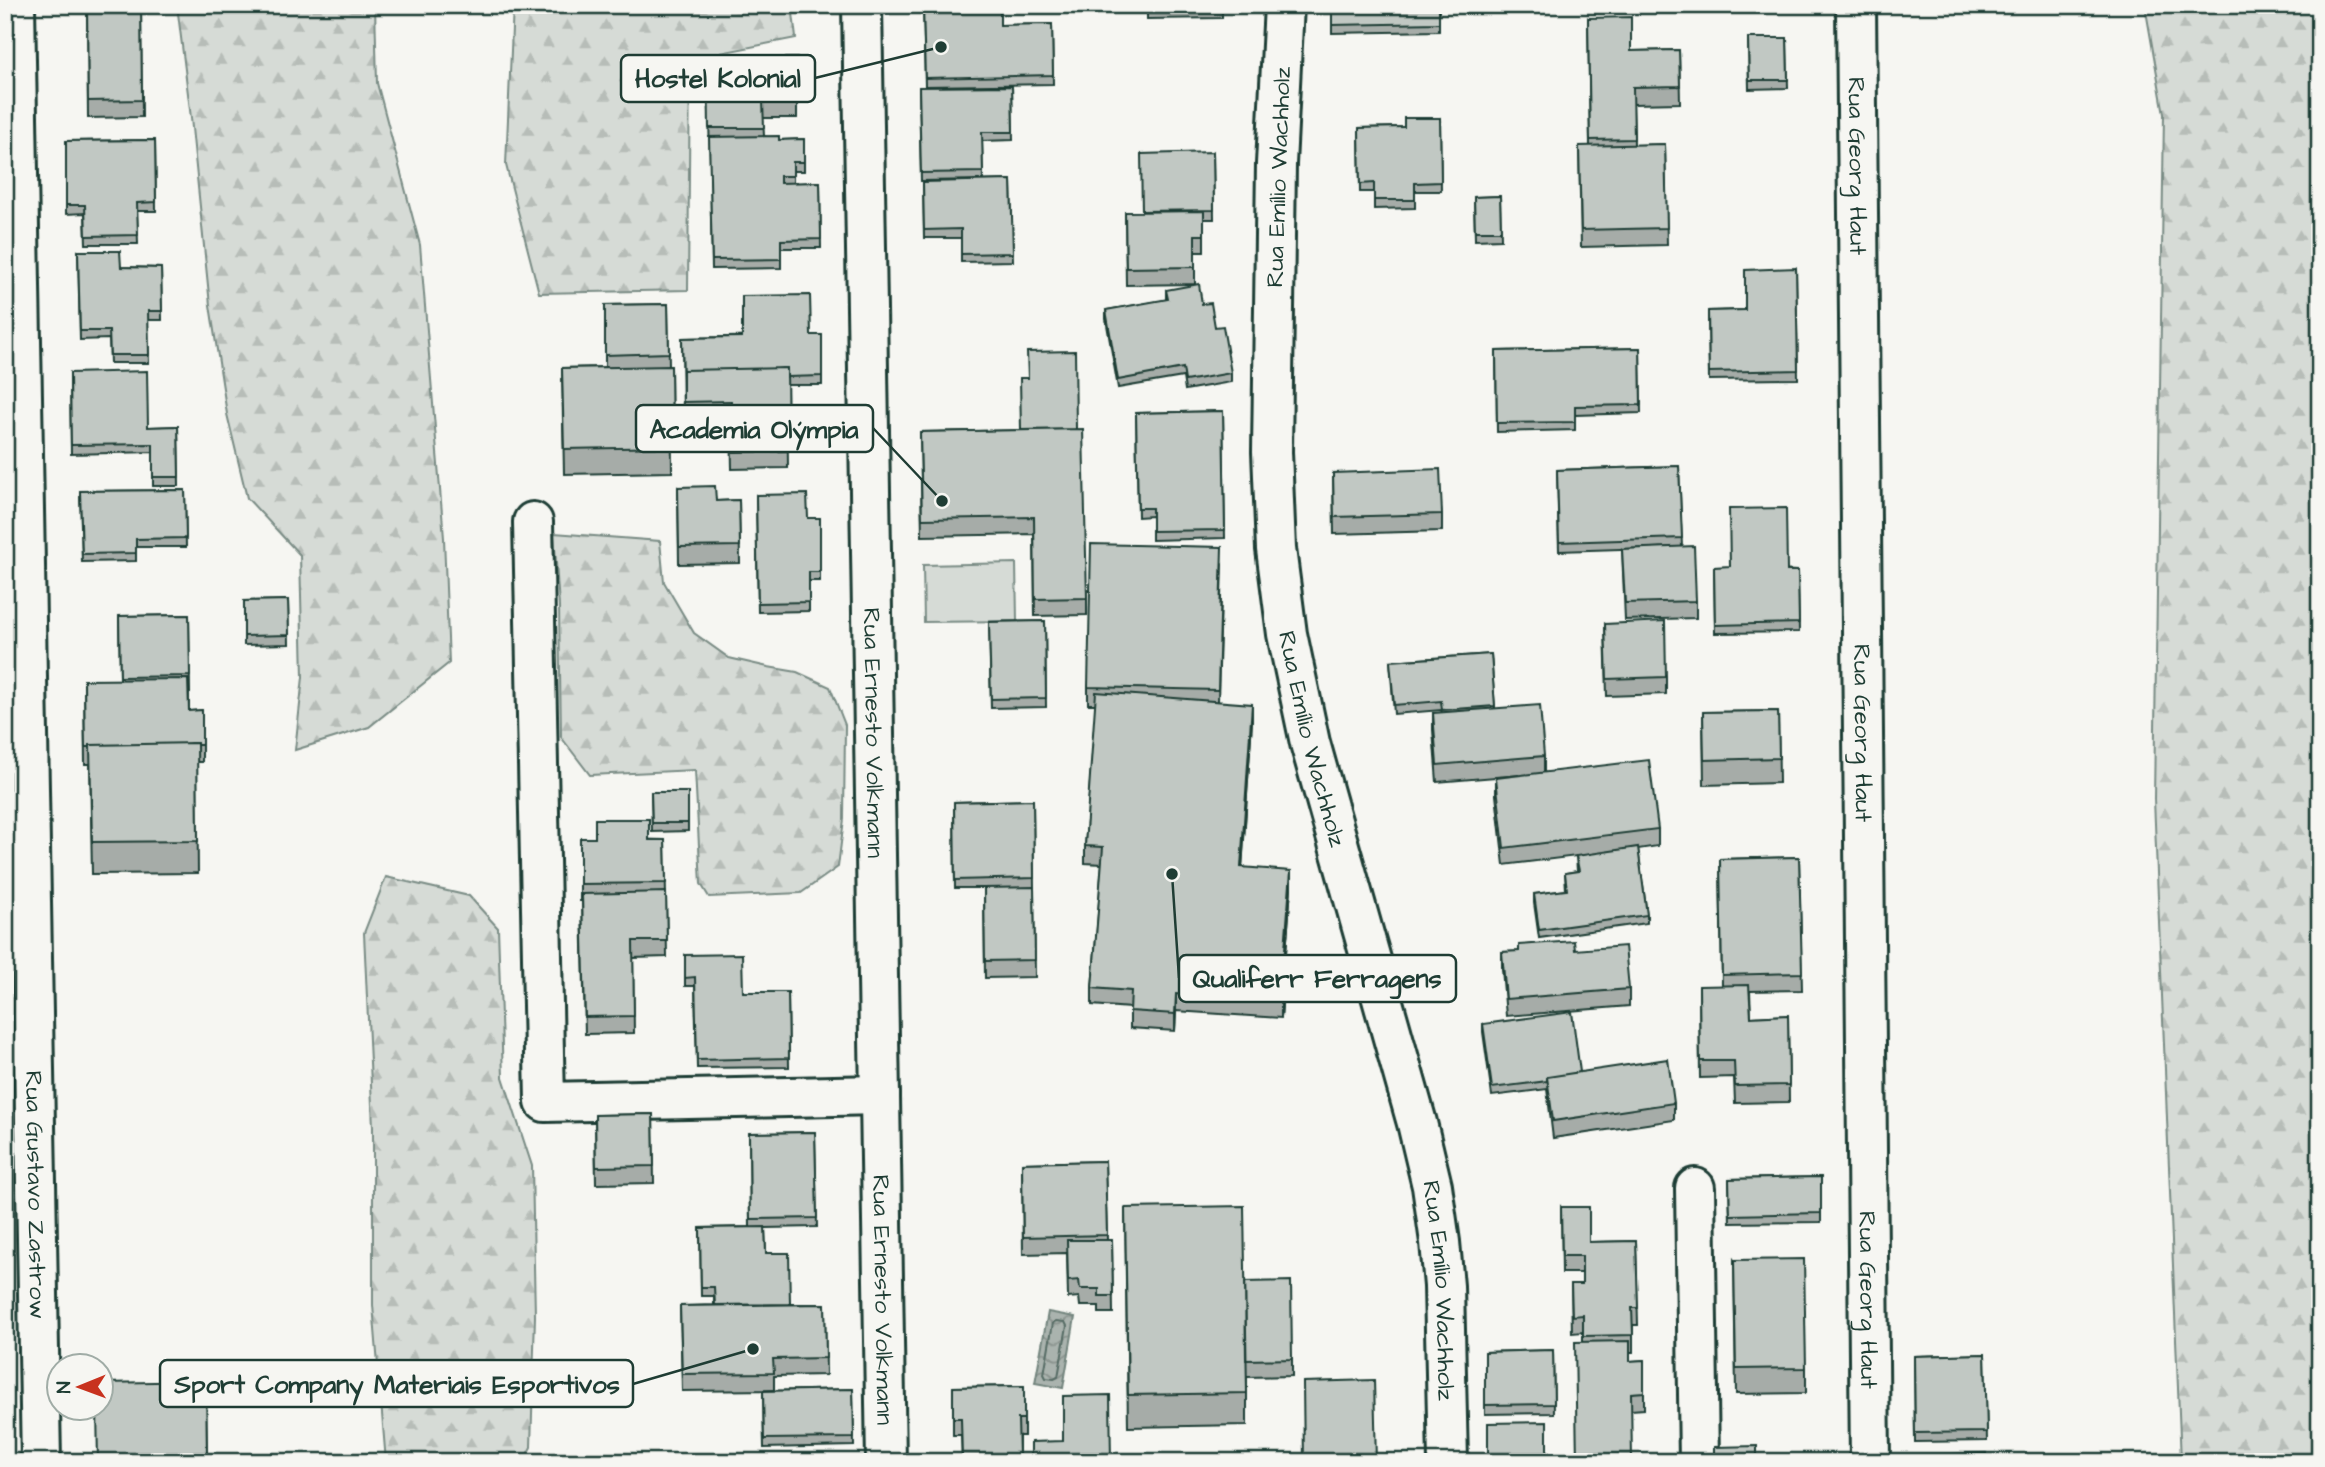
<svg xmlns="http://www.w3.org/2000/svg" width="2325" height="1467" viewBox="0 0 2325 1467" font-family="'Architects Daughter',sans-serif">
<defs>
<pattern id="forest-firs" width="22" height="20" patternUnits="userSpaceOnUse" patternTransform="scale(1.75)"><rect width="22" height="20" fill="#d6dbd6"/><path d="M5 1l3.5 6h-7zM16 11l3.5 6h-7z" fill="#b7bdb8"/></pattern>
<pattern id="water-waves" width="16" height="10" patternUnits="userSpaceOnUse" patternTransform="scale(1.75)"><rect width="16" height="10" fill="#aab3ae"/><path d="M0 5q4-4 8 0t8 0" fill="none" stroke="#8a938e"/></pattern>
</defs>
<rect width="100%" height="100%" fill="#f6f6f2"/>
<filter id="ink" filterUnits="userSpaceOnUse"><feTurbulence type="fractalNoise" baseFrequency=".0143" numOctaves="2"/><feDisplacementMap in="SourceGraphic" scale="14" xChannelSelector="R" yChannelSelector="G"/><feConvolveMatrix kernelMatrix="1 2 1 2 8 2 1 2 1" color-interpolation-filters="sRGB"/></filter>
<g filter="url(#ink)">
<path fill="#d6dbd6" stroke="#7a8c85" stroke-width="2" d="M1016,563l1,58 -93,1 -1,-57z"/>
<path fill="url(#forest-firs)" stroke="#7a8c85" stroke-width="2" d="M177,5h198l2,78 43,162 24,293 5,125 -80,64 -74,23 8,-73 -3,-122 -53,-57 -20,-84 -17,-109 -19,-187z
M513,5h279l4,33 -106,21 -2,231 -149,3 -33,-128z
M2145,5h175v1457h-139l-27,-663 10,-685z
M554,533l106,8 4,41 30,51 35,25 39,9 29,5 33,15 15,38 -1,94 -6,48 -37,26 -92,4 -8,-13 -6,-114 -105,5 -29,-38 -2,-131z
M386,877l83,19 29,32 5,149 29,89 3,150 -4,131 -8,15h-137l-13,-157v-178l-9,-194z"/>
<path fill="url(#water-waves)" stroke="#72847d" stroke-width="2" d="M1048,1312l27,5 -12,71 -28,-5z"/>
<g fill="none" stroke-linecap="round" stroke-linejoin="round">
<path stroke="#576c65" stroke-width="2" d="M1056,1321l9,1 2,4 -9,51 -4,2 -8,-1 -2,-4 9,-51z"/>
<g stroke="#1f3d34" stroke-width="44">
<g id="minor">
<path id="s1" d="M15,5l26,1457"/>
<path id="s2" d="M862,5l24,1457"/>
<path id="s3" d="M1284,5l-8,159 -4,288 4,97 11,85 23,109 107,380 15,63 8,56 4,44 4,176"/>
<path id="s4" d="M1856,5l14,1457"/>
<path d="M533,522l12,580 335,-7"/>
<path d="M1695,1188l4,274"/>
</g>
</g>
<use href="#minor" stroke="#f6f6f2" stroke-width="38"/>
</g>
<path fill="#a6aca8" stroke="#1f3d34" stroke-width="2" d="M87,5h54l1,112 -54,1z
M923,5l77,20 52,-1 1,60 -128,2z
M1147,5h75v13l-75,1z
M1332,5h107v26l-107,2z
M1588,18l43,33 48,-1 1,53 -47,1 1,41 31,-1 2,101 -86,2 -2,-101h11z
M1748,38h39l1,50 -39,1z
M797,58v60h-34l1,18 15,4 25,-1v32h-11v12l27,-1 1,66h-40v20l-69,1 -4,-209z
M1012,86l1,54 -31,1 1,39 -62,1 -2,-94z
M1440,118l1,73h-26v17l-41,1v-17h-14l-1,-64 45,-1z
M155,140l1,71h-19l1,33h-52l-1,-31 -19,1v-73z
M1213,152l1,67h-10v33h-9v32l-69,1 -1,-73h17z
M1011,180l2,81 -52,1v-24h-37l-1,-56z
M1500,196l1,43 -26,1 -1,-43z
M78,251l43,16 40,1 1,52h-14l1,43h-39l-1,-24 -29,1z
M1796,268l2,111 -89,1 -1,-69 37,-1z
M1166,290l36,14 13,23 16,46v9l-46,8 -2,-13 -65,11 -12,-69v-9l60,-10z
M668,304l1,62h2l1,106 -108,2 -2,-106 43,-1v-62z
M822,335v50h-35l1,83 -56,1 -1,-51 -48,1 -1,-81z
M1640,348l1,65 -66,2v15l-78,2 -1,-81z
M70,373l78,54 30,-1 1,60h-26v-34l-82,2z
M1223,411l2,127 -73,2v-24l-14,1 -2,-104z
M1076,429l11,169v17l-52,1 -1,-82 -112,2 -2,-104z
M1679,466l3,81 -123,4 -2,-81z
M1333,473l109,41v17l-108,3z
M678,487l38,14 23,-1 1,63 -61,1z
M185,490l1,57h-50v14l-54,1 -2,-71z
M756,495l52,23 12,54v9h-11v30l-51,1z
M1622,549l74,52v17l-71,2z
M1222,564l-4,137 34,20 -10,146 49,21 -10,130 -105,-7 -1,20 -45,-3v-20l-38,-3v-17l10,-124 -17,-1v-17l11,-142h-8v-17z
M1714,567l84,4 1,61 -84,1z
M288,600l1,44 -45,1v-44z
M189,615l1,78h-1v18l13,-1v52h-5l1,111 -106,1 -2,-110h-5l-1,-84h36l-1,-64z
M1045,621l1,86 -55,1 -2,-86z
M1605,624l61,53v17l-59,2z
M1491,654l4,54 49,48v16l114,57v17l-20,3 9,66v8l-108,15 -5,-35v-9l32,-4 -1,-17 12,-2 -1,-15 -72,9 -8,-70v-17l23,-3 -82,7 -4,-52v-17h9l-1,-3 -47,4 -4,-53z
M1778,711l1,72 -75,2 -1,-73z
M651,792h37v39l-36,1z
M1033,800l2,177 -50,1 -1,-90h-29l-1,-86z
M580,838l85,2 2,117 -34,1 1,75 -49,1 -3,-133h-2z
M1799,857l3,133 -52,1 1,26 37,-2 1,87 -54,1 -1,-26 -34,1 -1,-92h23l-2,-127z
M1575,950l54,39v17l-123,10 -4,-47v-17z
M685,955l58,37h45l1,75 -92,1 -2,-82h-10z
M1483,1024l97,48 94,31v17l-121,18 -6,-49 -55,7 -9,-64z
M653,1114l1,69 -58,1 -1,-69z
M815,1132l2,95 -52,1 1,25 24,51h35l1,71 -52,1v14l-92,1 -2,-85 34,-1v-9h-13l-1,-68 50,-1 -1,-94z
M1105,1161l2,79h5l1,73h-14v-7h-19l-1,-9 -11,1 -1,-45 -44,1 -1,-91z
M1821,1177v45l-91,1 -1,-44z
M1561,1207l28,35 47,-1 2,84h-5v27h-3v9l14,-1v49l-13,1 -48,-68v-10l-11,1 -1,-49h11v-11h-20z
M1125,1208l120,74 47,77v17l-45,1v48l-119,2z
M1734,1260l72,108v25l-70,1z
M1553,1350l1,63 -69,1v-62z
M1985,1354l2,87 -72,1 -1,-86z
M206,1381l1,81h-109z
M1024,1386v50h-5v26h-57l-1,-27h-8v-48z
M853,1389l1,57 -90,2 -1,-57z"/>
<path fill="#878c88" stroke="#1f3d34" stroke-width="2" d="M1252,704v17l-11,163v-17z
M1291,871v17l-10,130v-17z
M1176,994v17l-1,20v-17z"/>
<path fill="#c1c8c3" stroke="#1f3d34" stroke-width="2" d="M87,5h54l1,95 -54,1z
M923,5h77v20l52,-1 1,51 -128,3z
M1332,5h107v18l-107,2z
M1631,17v34l48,-1 1,36 -47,1 1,52 -44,1 -2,-122z
M1748,38h39l1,42h-39z
M797,58v43h-34l1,27h-55l-1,-68z
M1012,86l1,46h-31l1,40 -62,1 -2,-86z
M1404,118h36l1,64 -26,1v17h-41v-17l-14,1 -1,-56 45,-1z
M779,136v4l25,-1v23h-11v14h-13v7l40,-1 1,57 -40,1v19l-69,1 -3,-123z
M155,140l1,62 -19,1 1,32 -52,1 -1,-31h-19v-64z
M1665,144l2,84 -86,2 -2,-84z
M1213,152l1,58 -72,1 -1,-57z
M1011,180l2,73 -52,1v-25l-37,1 -1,-48z
M1500,196l1,35h-26l-1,-34z
M1204,211v24h-9v32l-69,1 -1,-56z
M78,251h42l1,16 40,1 1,43h-14l1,44h-39l-1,-24h-29z
M1796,268l2,102 -89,2 -1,-61 37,-1v-40z
M1199,284l3,20 9,-1 4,24 8,-1 8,47 -46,8 -2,-13 -65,12 -12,-70 62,-11 -2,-9z
M810,295l1,40h11v41l-35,1v-9l-104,2v8l-1,-40 60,-1v-41z
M668,304l1,49 -64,2v-50z
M1640,348l1,57 -66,1v16l-78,1 -1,-72z
M1075,351l1,78 -55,1 -1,-52h8l-1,-26z
M671,366l1,81 -108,2 -2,-81z
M787,368l1,83 -56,1 -1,-51 -48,1v-32z
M147,371l1,56 30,-1 1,51h-26v-33l-82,1 -1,-72z
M1223,411l2,119 -73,1v-23h-14l-2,-95z
M1083,429l4,169 -52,1 -1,-82 -112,2 -2,-87z
M1679,466l3,72 -123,4 -2,-72z
M1440,469l2,45 -108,3 -1,-44z
M715,486l1,15 23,-1 1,46 -61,1 -1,-60z
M185,490l1,48 -50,1v14l-54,1 -2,-63z
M807,494l1,24h12v54h-11v30l-51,1 -2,-108z
M1786,508l1,63h11l1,52 -84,2 -1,-58 16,-1 -1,-57z
M1091,544l131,3 -4,143 -130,-3z
M1694,546l2,55 -71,2 -3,-54z
M288,600l1,35 -45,1v-35z
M189,615l1,61 -70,1 -1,-61z
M1045,621l1,77 -55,1 -2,-77z
M1665,621l1,56 -59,2 -2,-55z
M1491,654l4,52 -53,4 -1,-9 -47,4 -4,-44z
M188,679l1,32 13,-1v35h-5v-2l-107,2v2h-5l-1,-67z
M1096,692l156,12 -11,163 50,4 -10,130 -105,-7 -1,20 -45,-3 1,-20 -39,-3 11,-141 -18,-1z
M1540,705l4,51 -107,9 -4,-52z
M1778,711l1,47 -75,2 -1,-48z
M197,743l1,98 -106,1 -2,-97z
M1649,760l9,69 -154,19 -8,-70z
M651,792h37v31h-36z
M1033,800l1,78 -79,2 -1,-78z
M595,819h54v21h16l1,43 -86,1v-46h15z
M1638,847l9,68 -108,15 -5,-36 33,-4 -2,-17 14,-2 -3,-15z
M1799,857l3,116 -80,2 -2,-116z
M1034,887l1,73 -50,1 -1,-73z
M666,892l1,49h-34l1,75 -49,1 -3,-123z
M1574,941l1,9 50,-4 4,43 -123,10 -4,-47 17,-1v-6z
M742,954l1,38h45l1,66 -92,2 -2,-83 -10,1v-23z
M1749,985l2,32 37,-2 1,70 -54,1 -1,-25h-34l-1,-75z
M1572,1012l8,60 -33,5v4l-55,7 -9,-64z
M1668,1059l6,44 -121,18 -6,-44z
M653,1114l1,52 -58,1 -1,-52z
M815,1132l2,86 -67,1 -1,-86z
M1105,1161l2,74 -84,2 -1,-74z
M1821,1177v36l-91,2 -1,-36z
M1244,1206l3,187 -119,2 -3,-187z
M1561,1207h28v35l47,-1 2,67h-6l1,27 -50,1v-21l-11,1 -1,-32h11v-28h-20z
M765,1227l1,26h23l1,51 -75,1 -1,-18h-13l-1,-59z
M1067,1240h45l1,56h-14v-7h-19l-1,-9 -11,1z
M1804,1259l2,109 -70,1 -2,-109z
M1291,1281l1,78 -46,1 -1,-78z
M825,1304l1,54 -53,1 1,14 -92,1 -2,-68z
M1630,1341v20l14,-1v32l-13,1 1,69h-55l-2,-120z
M1553,1350l1,54 -69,1v-53z
M1985,1354l2,78 -72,1 -1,-77z
M1374,1380l2,82h-72l-1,-80z
M206,1381l1,78 -47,1v2h-62l-1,-54h5v-25z
M1024,1386v33h-6l1,37 -57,1 -1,-39h-8v-31z
M853,1389l1,49 -90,1 -1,-48z
M1110,1395l1,67h-80v-20l32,-1v-45z
M1547,1422v40h-59v-39z
M1757,1446v16h-43v-15z
M1986,1453v9h-70v-7z"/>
</g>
<g text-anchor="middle" stroke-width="5" stroke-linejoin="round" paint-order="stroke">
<g font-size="24" fill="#1f3d34" stroke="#f6f6f2">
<text dy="8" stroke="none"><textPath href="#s4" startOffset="161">Rua Georg Haut</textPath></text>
<text transform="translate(1278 177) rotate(-88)" y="8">Rua Emílio Wachholz</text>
<text dy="8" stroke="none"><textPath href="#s2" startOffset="728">Rua Ernesto Volkmann</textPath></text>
<text dy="8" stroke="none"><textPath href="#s4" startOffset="728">Rua Georg Haut</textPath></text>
<text dy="8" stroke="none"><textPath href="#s3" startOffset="738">Rua Emílio Wachholz</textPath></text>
<text dy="8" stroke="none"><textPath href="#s1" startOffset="1190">Rua Gustavo Zastrow</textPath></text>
<text dy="8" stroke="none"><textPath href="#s3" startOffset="1306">Rua Emílio Wachholz</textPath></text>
<text dy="8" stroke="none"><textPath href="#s2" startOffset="1295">Rua Ernesto Volkmann</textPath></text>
<text dy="8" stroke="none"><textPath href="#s4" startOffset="1295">Rua Georg Haut</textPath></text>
</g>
</g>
<path fill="none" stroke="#1f3d34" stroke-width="2.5" d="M941 47L815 78M942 501L873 428M1172 874L1179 978M753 1349L633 1384"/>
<g fill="#1f3d34" stroke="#f6f6f2" stroke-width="2.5">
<circle cx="941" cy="47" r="7"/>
<circle cx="942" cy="501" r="7"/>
<circle cx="1172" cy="874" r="7"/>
<circle cx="753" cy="1349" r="7"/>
</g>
<g fill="#f6f6f2" stroke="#1f3d34" stroke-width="2.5">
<rect x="621" y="55" width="194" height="47" rx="7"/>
<rect x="636" y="405" width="237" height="47" rx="7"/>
<rect x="1179" y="955" width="277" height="47" rx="7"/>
<rect x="160" y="1360" width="473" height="47" rx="7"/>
</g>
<g font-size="26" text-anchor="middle" font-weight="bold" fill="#1f3d34">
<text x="718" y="87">Hostel Kolonial</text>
<text x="754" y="438">Academia Olýmpia</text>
<text x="1317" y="987">Qualiferr Ferragens</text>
<text x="397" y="1393">Sport Company Materiais Esportivos</text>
</g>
<rect width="2325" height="1467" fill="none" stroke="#f6f6f2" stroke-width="28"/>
<rect x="14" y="14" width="2297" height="1439" fill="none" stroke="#1f3d34" stroke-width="2.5" filter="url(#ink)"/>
<g transform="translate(80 1387) rotate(269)"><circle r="33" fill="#f6f6f2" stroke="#a0aca6" stroke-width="2"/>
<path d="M0-5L12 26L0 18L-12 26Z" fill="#c8321e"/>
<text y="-10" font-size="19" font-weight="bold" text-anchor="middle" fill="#1f3d34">N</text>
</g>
</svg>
